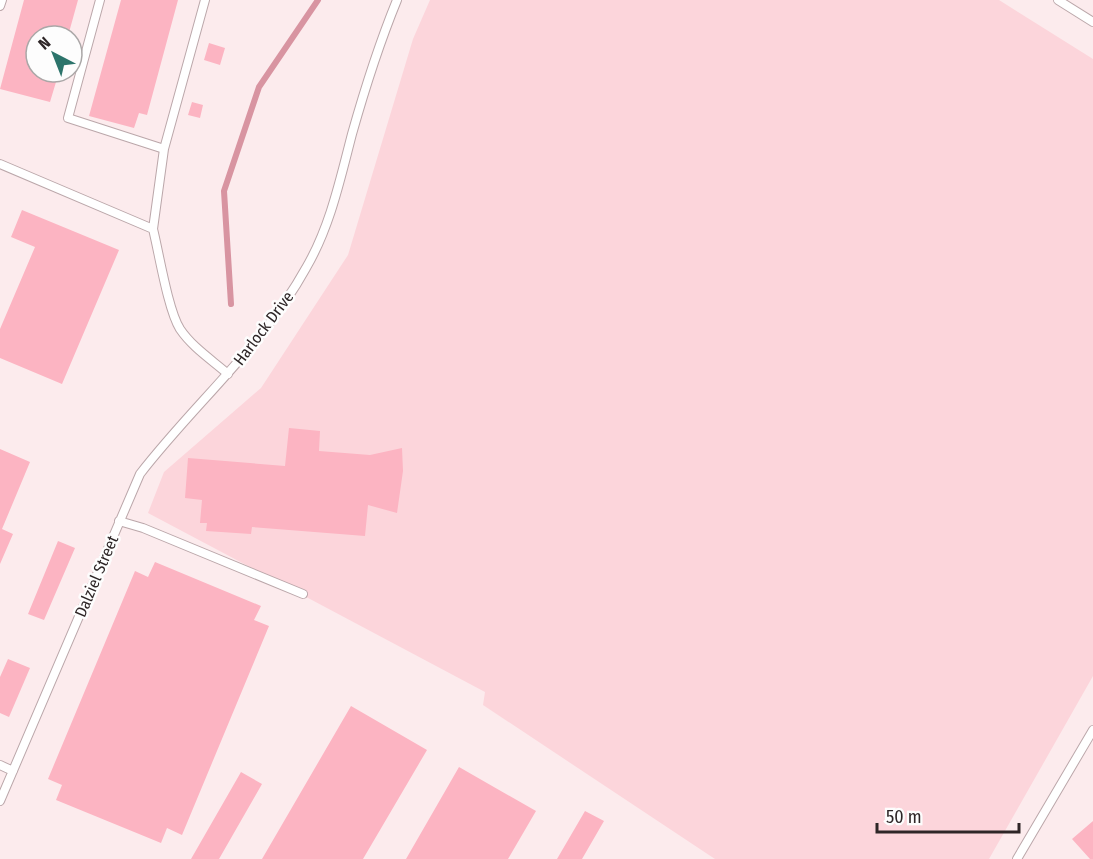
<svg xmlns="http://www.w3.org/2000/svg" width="1093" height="859" viewBox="0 0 1093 859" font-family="'Fira Sans Condensed',sans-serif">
<rect width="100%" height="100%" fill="#fcebed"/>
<path fill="#fcd5db" d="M430,0h569l94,59v617l-104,183h-274l-232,-154 2,-13 -337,-179 16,-41 97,-84 87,-133 65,-216z"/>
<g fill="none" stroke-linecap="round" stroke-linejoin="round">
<path stroke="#d894a1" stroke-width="6" d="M231,304l-7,-113 35,-104 59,-87"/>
</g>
<path fill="#fcb4c2" d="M24,0h54l-10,36h-32v36h23l-9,30 -50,-13z
M121,0h57l-31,115 -8,-2 -5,15 -45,-12z
M209,43l16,5 -5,17 -16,-5z
M192,102l11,3 -3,13 -12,-3z
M22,210l97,40 -57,134 -62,-26v-29l35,-82 -24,-10z
M289,428l31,3 -1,20 51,4 32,-7 1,23 -6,42 -29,-8 -3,31 -113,-9 -1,7 -45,-3 1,-8h-7l2,-23 -17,-2 3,-40 97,8z
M0,449l30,13 -28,67 11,5 -13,30z
M58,541l17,7 -31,72 -16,-6z
M155,562l106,44 -7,14 15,6 -87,209 -15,-7 -6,15 -105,-43 6,-15 -14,-6 87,-208 13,6z
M8,659l22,9 -21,49 -9,-4v-36z
M351,706l76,44 -64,109h-101z
M459,767l77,44 -28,48h-102z
M241,772l21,12 -43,75h-28z
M585,811l19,10 -22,38h-25z
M1093,821v38h-3l-18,-20z"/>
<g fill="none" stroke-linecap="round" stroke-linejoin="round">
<g stroke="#bba7aa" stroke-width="10">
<path id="lane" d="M100,0l-32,118 96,31
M1058,0l35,22
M0,6l2,-6
M0,164l153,65c6,24 15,81 27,100 12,18 32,31 48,45
M153,229l11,-80 41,-149
M119,521l24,7 160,66
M0,765l13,6
M0,801l140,-327c54,-70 123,-128 166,-206 24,-41 34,-88 46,-134 13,-46 27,-90 45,-134
M1017,859l76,-129"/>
</g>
<use href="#lane" stroke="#fff" stroke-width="8"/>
</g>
<g text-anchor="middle" stroke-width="5" stroke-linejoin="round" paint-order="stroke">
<g font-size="16" fill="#2e2627" stroke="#fdfdfd">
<text transform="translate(263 328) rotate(-53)" y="6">Harlock Drive</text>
<text transform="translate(96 576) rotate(-67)" y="6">Dalziel Street</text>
</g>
</g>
<g transform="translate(54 54) rotate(318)"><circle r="28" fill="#fdfdfd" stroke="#aaa7a7" stroke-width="1.5"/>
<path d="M0-4.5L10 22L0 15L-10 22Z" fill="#2c746b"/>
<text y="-9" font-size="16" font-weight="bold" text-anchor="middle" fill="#2e2627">N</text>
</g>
<path d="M877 823v9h142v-9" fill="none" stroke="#2e2627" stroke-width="3"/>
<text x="886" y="823" font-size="18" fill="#2e2627" stroke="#fdfdfd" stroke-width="4.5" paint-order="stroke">50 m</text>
</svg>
